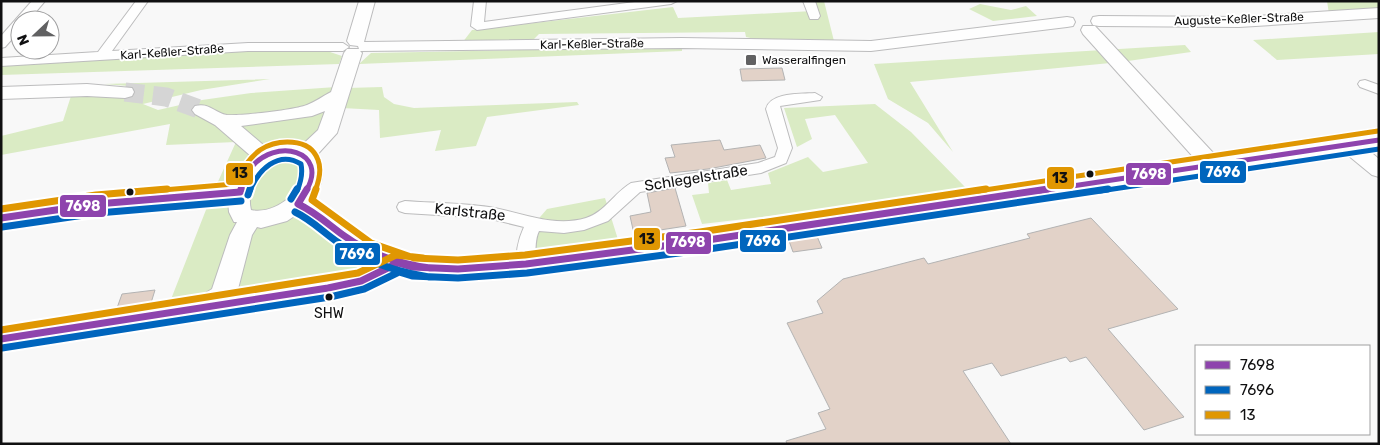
<svg xmlns="http://www.w3.org/2000/svg" width="1380" height="445" viewBox="0 0 1380 445" font-family="Rubik,sans-serif">
<rect width="100%" height="100%" fill="#f8f8f8"/>
<path fill="#daebc4" d="M811,1h13l11,44 -76,-5 -13,-3 -1,-5 -206,2 -10,10 -67,-1 10,-13 201,-23 5,11 135,-7z
M1327,1h52v11l-50,2z
M980,4l31,6 15,-4 11,10 -44,5 -24,-12z
M1379,32v22l-102,6 -24,-20z
M1185,45l6,7 -70,10 -211,20 43,70 -25,-29 -40,-24 -14,-35z
M682,47v4l-323,13 12,-11z
M248,48l82,4 12,4 -3,8 -338,11v-12z
M270,79l-69,11 -58,14 15,6 44,-10 49,-7 85,-6 -29,83 -8,30 92,64 -15,9 -210,39 45,-115 25,-55 -70,3 4,-21 -169,31v-19l62,-15 8,-25 58,2 12,-11 -37,-3z
M382,87l2,10 10,7 20,4 163,-6 2,3 -92,12 -11,29 -41,5 6,-21 -61,8 -1,-28 -37,-2 5,-20z
M875,104l36,28 55,56 -177,26 -87,10 -10,-29 17,-2 -1,-10 19,-3 4,10 40,-6 -3,-11 40,-16 15,15 45,-9 -33,-48 -30,4 7,20 -15,8 -13,-39z
M605,198l16,51 -92,12 5,-37 13,-15z"/>
<path fill="#e2d2c8" stroke="#b3b3b3" d="M782,68l3,12 -43,1 -2,-12z
M720,140l4,10 36,-5 6,13 -58,11 -38,4 -5,-15 10,-1 -4,-12z
M675,188l11,38 -52,8 -4,-18 21,-4 -4,-19z
M1091,218l87,91 -70,20 76,88 -40,13 -58,-73 -16,5 -4,-5 -65,19 -9,-13 -29,8 48,73h-224l-1,-3 40,-12 -8,-16 12,-4 -43,-86 36,-10 -6,-12 26,-22 81,-21 4,6 102,-26 -3,-4z
M816,234l6,14 -29,4 -5,-14z
M155,290l-4,13 -34,5 5,-14z"/>
<g fill="none" stroke-linecap="round" stroke-linejoin="round">
<path stroke="#d5d5d5" stroke-width="19" stroke-dasharray="19 9" stroke-linecap="butt" d="M125,92l41,5 36,13"/>
<g stroke="#bcbcbd" stroke-width="2">
<path id="street" d="M32,1h13l-16,19h-9v10l-15,17 -4,1v-12z
M136,1h12l-36,50 136,-8h95l6,4 -6,4h-95l-247,15v-8l97,-6z
M474,1h12l-2,21 158,-21h35l-6,3 -194,26 -6,-4z
M803,1h12l5,15 -2,3h-8z
M1365,80l14,5v9l-19,-7 -2,-3 2,-3z
M815,93l7,4 -2,3 -40,6 12,42 -6,15 -25,10 -121,19 -32,29 -24,9 -20,3 -25,-2c-6,12 -1,26 -7,38l-6,1 -6,-1c-7,-12 -1,-31 4,-42l-37,-9 -82,-5 -6,-2 -2,-4 2,-4 6,-2c28,2 56,2 84,6 32,5 64,21 97,11 19,-6 28,-25 45,-35l127,-20 17,-6 3,-9 -12,-39c4,-17 35,-15 49,-16z
M398,257l6,1 3,5 -3,5 -43,20 -155,26 -6,-2 -3,-5 3,-5 6,-2 151,-25z"/>
</g>
<g stroke="#bcbcbd" stroke-width="2">
<path id="secondary" d="M359,1h16l-11,41 317,-4 190,3 196,-24 6,1 2,4 -2,4 -6,1 -196,24 -190,-3 -321,3 2,2 -25,80 -21,23c11,14 6,31 -5,45l10,3 54,41 38,13 45,2 68,-5 175,-22 495,-73 -113,-126 -2,-4 2,-4h12l122,131 162,-23v13l-13,1 13,11v18l-7,-2 -28,-23 -643,97 -175,24 -68,5 -46,-2 -53,-19 -54,-41 -6,-3 -12,8 -26,7 -4,-1 -5,8 -14,54c-7,14 -17,19 -30,27l-207,34v-22l193,-28 18,-11 18,-54 7,-13h-3l-5,-10 -1,-11 -131,11 -96,14v-16l96,-14 135,-11 9,-16 11,-12 -37,-32 -20,-11 -3,-4 3,-4c14,-4 20,7 32,9 15,1 67,-5 80,-10 8,-3 16,-9 24,-13l13,-39 3,-4h12l-1,-3 -8,-1 -3,-4zM325,111l-7,19 -18,17 -13,-3 -19,5 -27,-23 71,-10zM287,158c37,9 -1,59 -36,52 -6,-25 13,-47 36,-52z
M1379,8v10l-140,9 -140,-1 -6,-1 -2,-4 2,-4 6,-1 140,1z
M87,84l45,4 2,4 -2,4 -7,2 -38,-2 -86,3v-12z"/>
</g>
<use href="#street" fill="#fefefe" fill-rule="evenodd"/>
<use href="#secondary" fill="#fefefe" fill-rule="evenodd"/>
<g stroke="#fff" stroke-width="8">
<path id="bus-1-far1" d="M241,191c2,-8 5,-16 9,-22 25,-33 80,-18 56,22
M1039,191l340,-51"/>
</g>
<g stroke="#fff" stroke-width="11">
<path id="bus-1" d="M240,192l1,-3
M298,204l9,-15
M298,204c17,8 30,20 45,31 26,19 55,29 87,33
M1,218l96,-14 143,-12
M1,339l327,-51 33,-7 37,-18 14,4 46,2 68,-5 175,-23 347,-52"/>
</g>
<g stroke="#fff" stroke-width="8">
<path id="bus-2-far1" d="M250,191c8,-21 28,-41 51,-27 2,10 0,18 -4,27
M1100,191l279,-42"/>
</g>
<g stroke="#fff" stroke-width="11">
<path id="bus-2" d="M248,195l2,-6
M291,199l6,-10
M295,212c17,8 29,21 44,31 27,19 58,29 90,34
M2,227l96,-14 143,-12
M2,348l328,-51 34,-8 35,-17 13,4 46,2 69,-5 175,-23 406,-61"/>
</g>
<g stroke="#fff" stroke-width="8">
<path id="bus-3-far1" d="M151,191l83,-7c7,-13 14,-25 26,-34 17,-11 50,-13 58,10 4,10 1,21 -3,31
M978,191l400,-60"/>
</g>
<g stroke="#fff" stroke-width="11">
<path id="bus-3" d="M316,189l-4,11 59,43 43,15 44,2 67,-5 175,-23 286,-43
M1,209l95,-14 71,-6
M1,330l357,-57 38,-18 27,3"/>
</g>
<use href="#bus-1-far1" stroke="#8e44ad" stroke-width="5"/>
<use href="#bus-1" stroke="#8e44ad" stroke-width="7"/>
<use href="#bus-2-far1" stroke="#0065bd" stroke-width="5"/>
<use href="#bus-2" stroke="#0065bd" stroke-width="7"/>
<use href="#bus-3-far1" stroke="#e09702" stroke-width="5"/>
<use href="#bus-3" stroke="#e09702" stroke-width="7"/>
</g>
<rect fill="#616162" stroke="#fff" stroke-width="2" x="745" y="54" width="12" height="12" rx="2.5"/>
<g fill="#101011" stroke="#fff" stroke-width="2">
<circle cx="1090" cy="174" r="4.5"/>
<circle cx="130" cy="192" r="4.5"/>
<circle cx="329" cy="297" r="4.5"/>
</g>
<g text-anchor="middle" stroke-width="4" stroke-linejoin="round" paint-order="stroke">
<g font-size="12" fill="#101011" stroke="#fff">
<text transform="translate(1239 19) rotate(-2)" y="4">Auguste-Keßler-Straße</text>
<text transform="translate(592 44) rotate(-1)" y="4">Karl-Keßler-Straße</text>
<text transform="translate(172 52) rotate(-4)" y="4">Karl-Keßler-Straße</text>
</g>
<g font-size="12" fill="#101011" stroke="#fff" text-anchor="start">
<text x="762" y="64">Wasseralfingen</text>
</g>
<g font-size="14" fill="#101011" stroke="#fff">
<text x="329" y="318">SHW</text>
</g>
<g font-size="15" fill="#101011" stroke="#fff">
<text transform="translate(696 178) rotate(-9)" y="5">Schlegelstraße</text>
<text transform="translate(470 212) rotate(6)" y="5">Karlstraße</text>
</g>
</g>
<g stroke="#fff" stroke-width="2">
<rect x="1199" y="160" width="48" height="24" rx="5" fill="#0065bd"/>
<rect x="225" y="162" width="29" height="24" rx="5" fill="#e09702"/>
<rect x="1125" y="162" width="47" height="24" rx="5" fill="#8e44ad"/>
<rect x="1046" y="166" width="29" height="24" rx="5" fill="#e09702"/>
<rect x="59" y="194" width="48" height="24" rx="5" fill="#8e44ad"/>
<rect x="633" y="227" width="28" height="24" rx="5" fill="#e09702"/>
<rect x="739" y="229" width="48" height="24" rx="5" fill="#0065bd"/>
<rect x="665" y="231" width="47" height="24" rx="5" fill="#8e44ad"/>
<rect x="334" y="242" width="47" height="24" rx="5" fill="#0065bd"/>
</g>
<g font-size="14" text-anchor="middle" font-weight="bold" fill="#fff">
<text x="1223" y="177">7696</text>
<text x="1149" y="179">7698</text>
<text x="83" y="211">7698</text>
<text x="763" y="246">7696</text>
<text x="688" y="247">7698</text>
<text x="357" y="259">7696</text>
</g>
<g font-size="14" text-anchor="middle" font-weight="bold" fill="#111">
<text x="240" y="178">13</text>
<text x="1060" y="183">13</text>
<text x="647" y="244">13</text>
</g>
<rect width="1380" height="445" fill="none" stroke="#101011" stroke-width="5"/>
<rect x="1195" y="345" width="175" height="90" fill="#ffffff" stroke="#9f9fa0"/>
<rect x="1205" y="361" width="25" height="8" fill="#8e44ad" stroke="#9f9fa0"/>
<text x="1240" y="370" font-size="15" fill="#101011">7698</text>
<rect x="1205" y="386" width="25" height="8" fill="#0065bd" stroke="#9f9fa0"/>
<text x="1240" y="395" font-size="15" fill="#101011">7696</text>
<rect x="1205" y="411" width="25" height="8" fill="#e09702" stroke="#9f9fa0"/>
<text x="1240" y="420" font-size="15" fill="#101011">13</text>
<g transform="translate(35 35) rotate(248)"><circle r="24" fill="#ffffff" stroke="#9f9fa0"/>
<path d="M0-4L9 19L0 12L-9 19Z" fill="#616162"/>
<text y="-8" font-size="14" font-weight="bold" text-anchor="middle" fill="#101011">N</text>
</g>
</svg>
